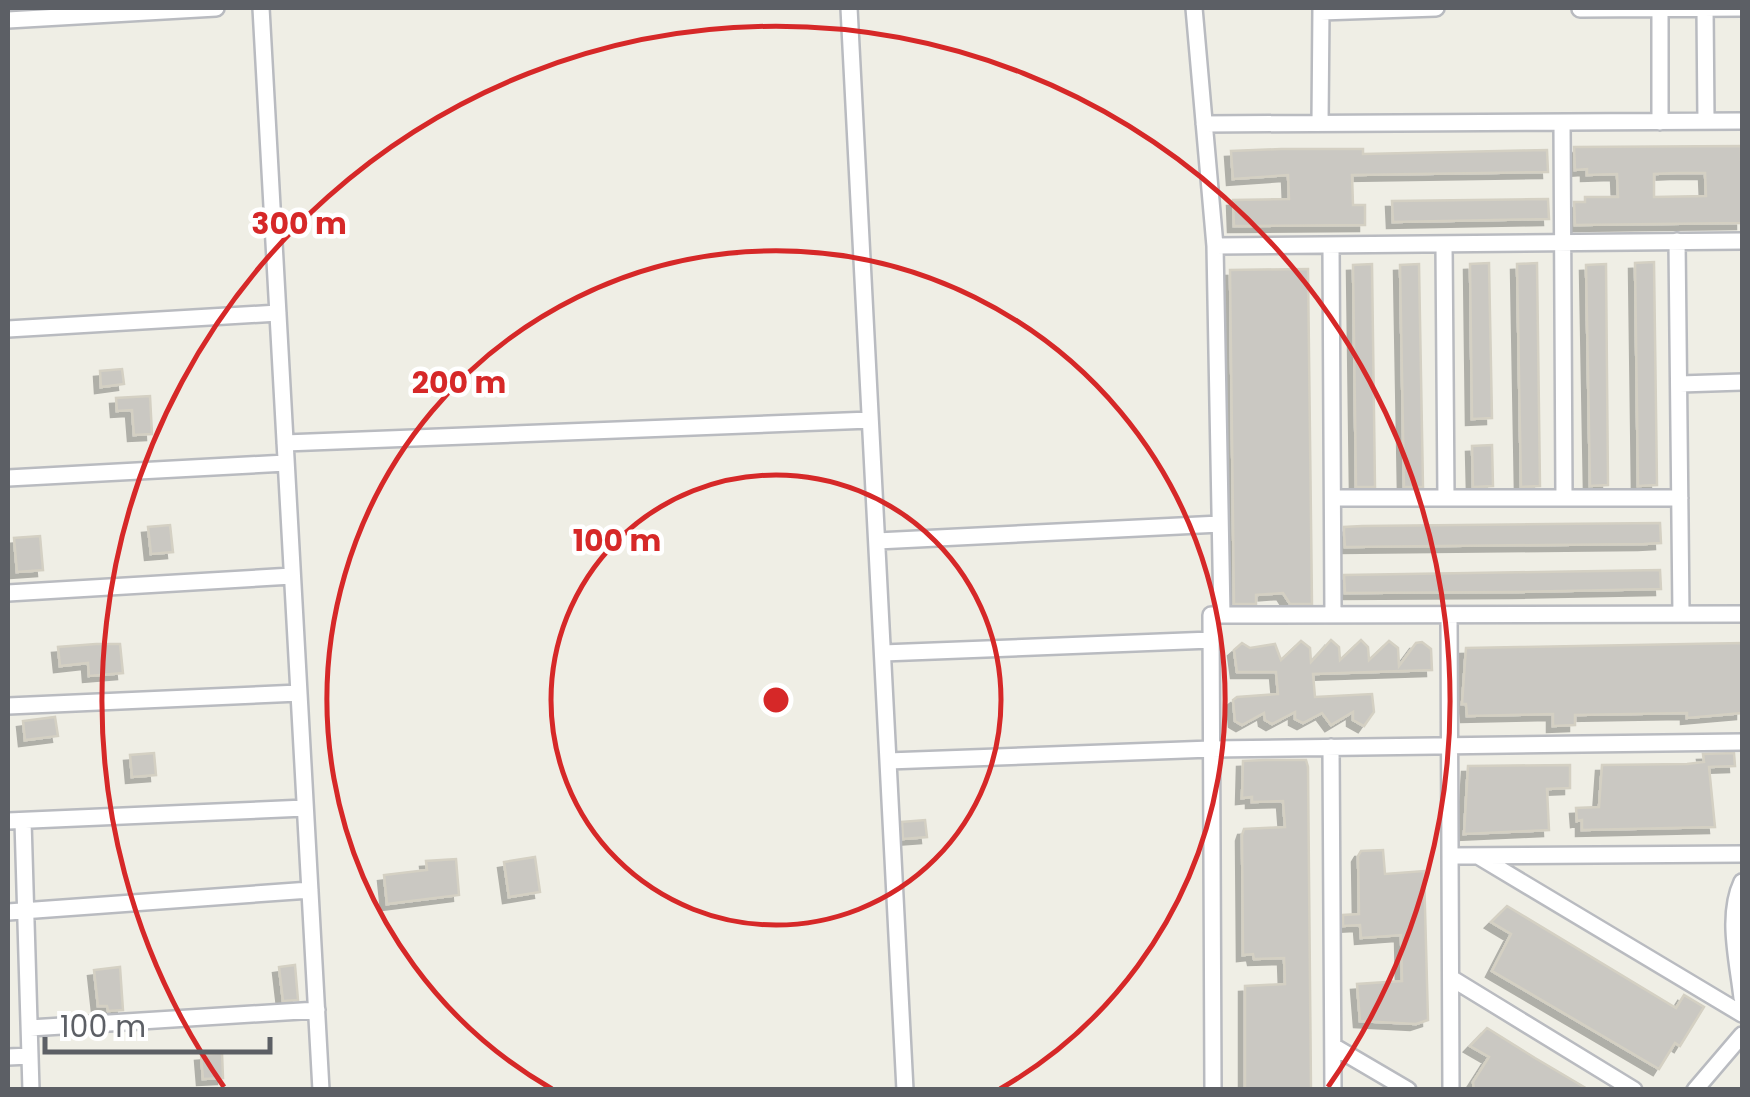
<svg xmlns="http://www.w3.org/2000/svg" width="1750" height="1097" viewBox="0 0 1750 1097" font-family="Poppins,sans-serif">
<defs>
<filter id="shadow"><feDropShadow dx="-6" dy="6" stdDeviation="0" flood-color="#0004"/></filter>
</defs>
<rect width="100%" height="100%" fill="#efeee5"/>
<path fill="#cac8c2" stroke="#d4d0c3" stroke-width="2.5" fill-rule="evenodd" filter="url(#shadow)" d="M1741,146l1,77 -167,2 -1,-23h11v-5h33l-1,-23 -30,1v-6l-12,1 -1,-23zM1676,173h29l1,23 -52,1v-23z
M1281,149h82v5l184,-4 1,22 -196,3 1,30h12v20l-131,1 -1,-26 56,-1 -1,-24 -55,4 -2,-28z
M1548,199l1,20 -156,3 -1,-21z
M1654,262l3,223 -19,1 -3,-223z
M1489,263l3,155 -20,1 -2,-155z
M1537,263l3,223 -19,1 -4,-223z
M1372,264l3,223h-19l-3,-222z
M1419,264l4,223h-19l-4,-222z
M1606,264l2,221 -18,1 -4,-221z
M1308,269l4,335h-22l-7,-11 -27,2v9h-22l-4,-334z
M122,369l2,15 -23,3 -1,-16z
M150,396l2,38 -18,1 -2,-25 -15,1 -1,-13z
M1492,445l1,41 -20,1 -1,-41z
M1660,523l1,20 -17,1 -299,3 -1,-14v-6l18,-1z
M170,525l3,27 -22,2 -3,-27z
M40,536l3,34 -26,2 -3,-34z
M1660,570l1,19 -143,3 -173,1 -1,-18z
M1331,640l8,7 1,13 21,-20 7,7 1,13 20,-19 9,7 1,18 17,-23 6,-1 9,7 1,21 -119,4 2,23 57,-3 2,18 -10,14 -11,-6v-8l-22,13 -9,-12 -19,10 -8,-4v-7l-23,12 -7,-4 -1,-7 -22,12 -7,-4 -2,-21 4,-3 41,-3 -2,-22h-39l-3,-22 8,-7 8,5 25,-4 6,16 20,-19 9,7 1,14z
M1742,643v70l-55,5v-5l-112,2v10l-22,1v-12l-86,2 -1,-12h-4l4,-56z
M96,644h24l3,29 -34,3 -1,-13 -28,3 -2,-19z
M55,717l3,19 -33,4 -2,-19z
M154,753l2,22 -24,2 -2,-22z
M1734,753l1,13 -26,1 6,60 -133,3v-10l-5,1 -1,-13 23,-1 3,-42 85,-1 17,-2 -1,-8z
M1265,760h41l2,7 3,322 -66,1v-104l40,-2 -1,-26 -30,1 -1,-5 -10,1 -1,-120 2,-6 41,-2 -2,-26 -31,1v-5l-10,1 1,-37z
M1570,765v23l-23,1 2,41 -85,4 4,-68z
M925,820l2,17 -24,2 -1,-17z
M1383,850l2,24 39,-3 4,149 -12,4 -56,-3 -3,-37 45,-3 -1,-46 -40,3 -1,-13 -17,1v-11l16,-1 -1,-58 3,-5z
M535,857l5,35 -31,5 -5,-35z
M456,859l3,36 -72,9 -3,-29 43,-5 -1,-9z
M1507,906l169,102 8,-13 20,12 -24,39 -5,-3 -16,26 -167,-98 19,-37 -20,-12z
M295,965l3,35 -15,1 -4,-34z
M120,967l3,43 -15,1 -1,-5h-9l-4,-36z
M1487,1028l48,30 54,32h-115l-1,-8 16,-25 -19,-11z
M222,1053l1,25 -20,1 -2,-24z"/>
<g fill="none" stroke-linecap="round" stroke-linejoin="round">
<g stroke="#b9bbc0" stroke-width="20">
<path id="street" d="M261,8l60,1082
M849,8l56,1082
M1194,8l21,238 7,369
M1705,8l1,113
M1580,9l162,-1
M1660,9v113
M1321,12l115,-4
M8,20l208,-12
M1320,123l1,-115
M1562,123l2,374
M1204,124l538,-3
M1677,241l4,373
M1331,245l2,370
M1444,245l2,253
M1215,246l527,-5
M8,329l270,-16
M1680,384l62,-2
M285,443l585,-23
M8,478l278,-15
M1334,498h346
M877,541l343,-17
M8,593l284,-17
M1449,615l2,475
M883,653l328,-13
M8,706l291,-13
M1331,747l2,343
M888,761l323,-12 531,-7
M8,821l297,-13
M23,821l8,269
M1450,856l292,-2
M1478,856l264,158
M1742,882c-16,34 -4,79 0,116
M8,912l302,-22
M1451,978l183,112
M30,1028l287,-18
M1333,1046l75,44
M8,1057l22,-1
M1213,1090l-2,-475 531,-1
M1695,1090l47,-55"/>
</g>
<use href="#street" stroke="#fff" stroke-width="15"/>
</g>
<g fill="none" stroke="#d62828" stroke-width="5">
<circle cx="776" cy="700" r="225"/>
<path d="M552 1089A449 449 0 1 1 1000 1089"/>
<path d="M224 1087A674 674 0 1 1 1328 1087"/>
</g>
<circle cx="776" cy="700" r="15" fill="#d62828" stroke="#fff" stroke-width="5"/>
<g font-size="30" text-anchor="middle" font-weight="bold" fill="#d62828" stroke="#fff" stroke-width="9" stroke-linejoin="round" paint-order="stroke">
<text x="299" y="234">300 m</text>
<text x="459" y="393">200 m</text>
<text x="617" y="551">100 m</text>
</g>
<rect width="1750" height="1097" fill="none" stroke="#5c5f65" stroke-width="20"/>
<path d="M45 1037v15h225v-15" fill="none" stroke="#5c5f65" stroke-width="5"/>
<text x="60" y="1037" font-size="30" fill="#5c5f65" stroke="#ffffff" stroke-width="8" paint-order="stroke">100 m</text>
</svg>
